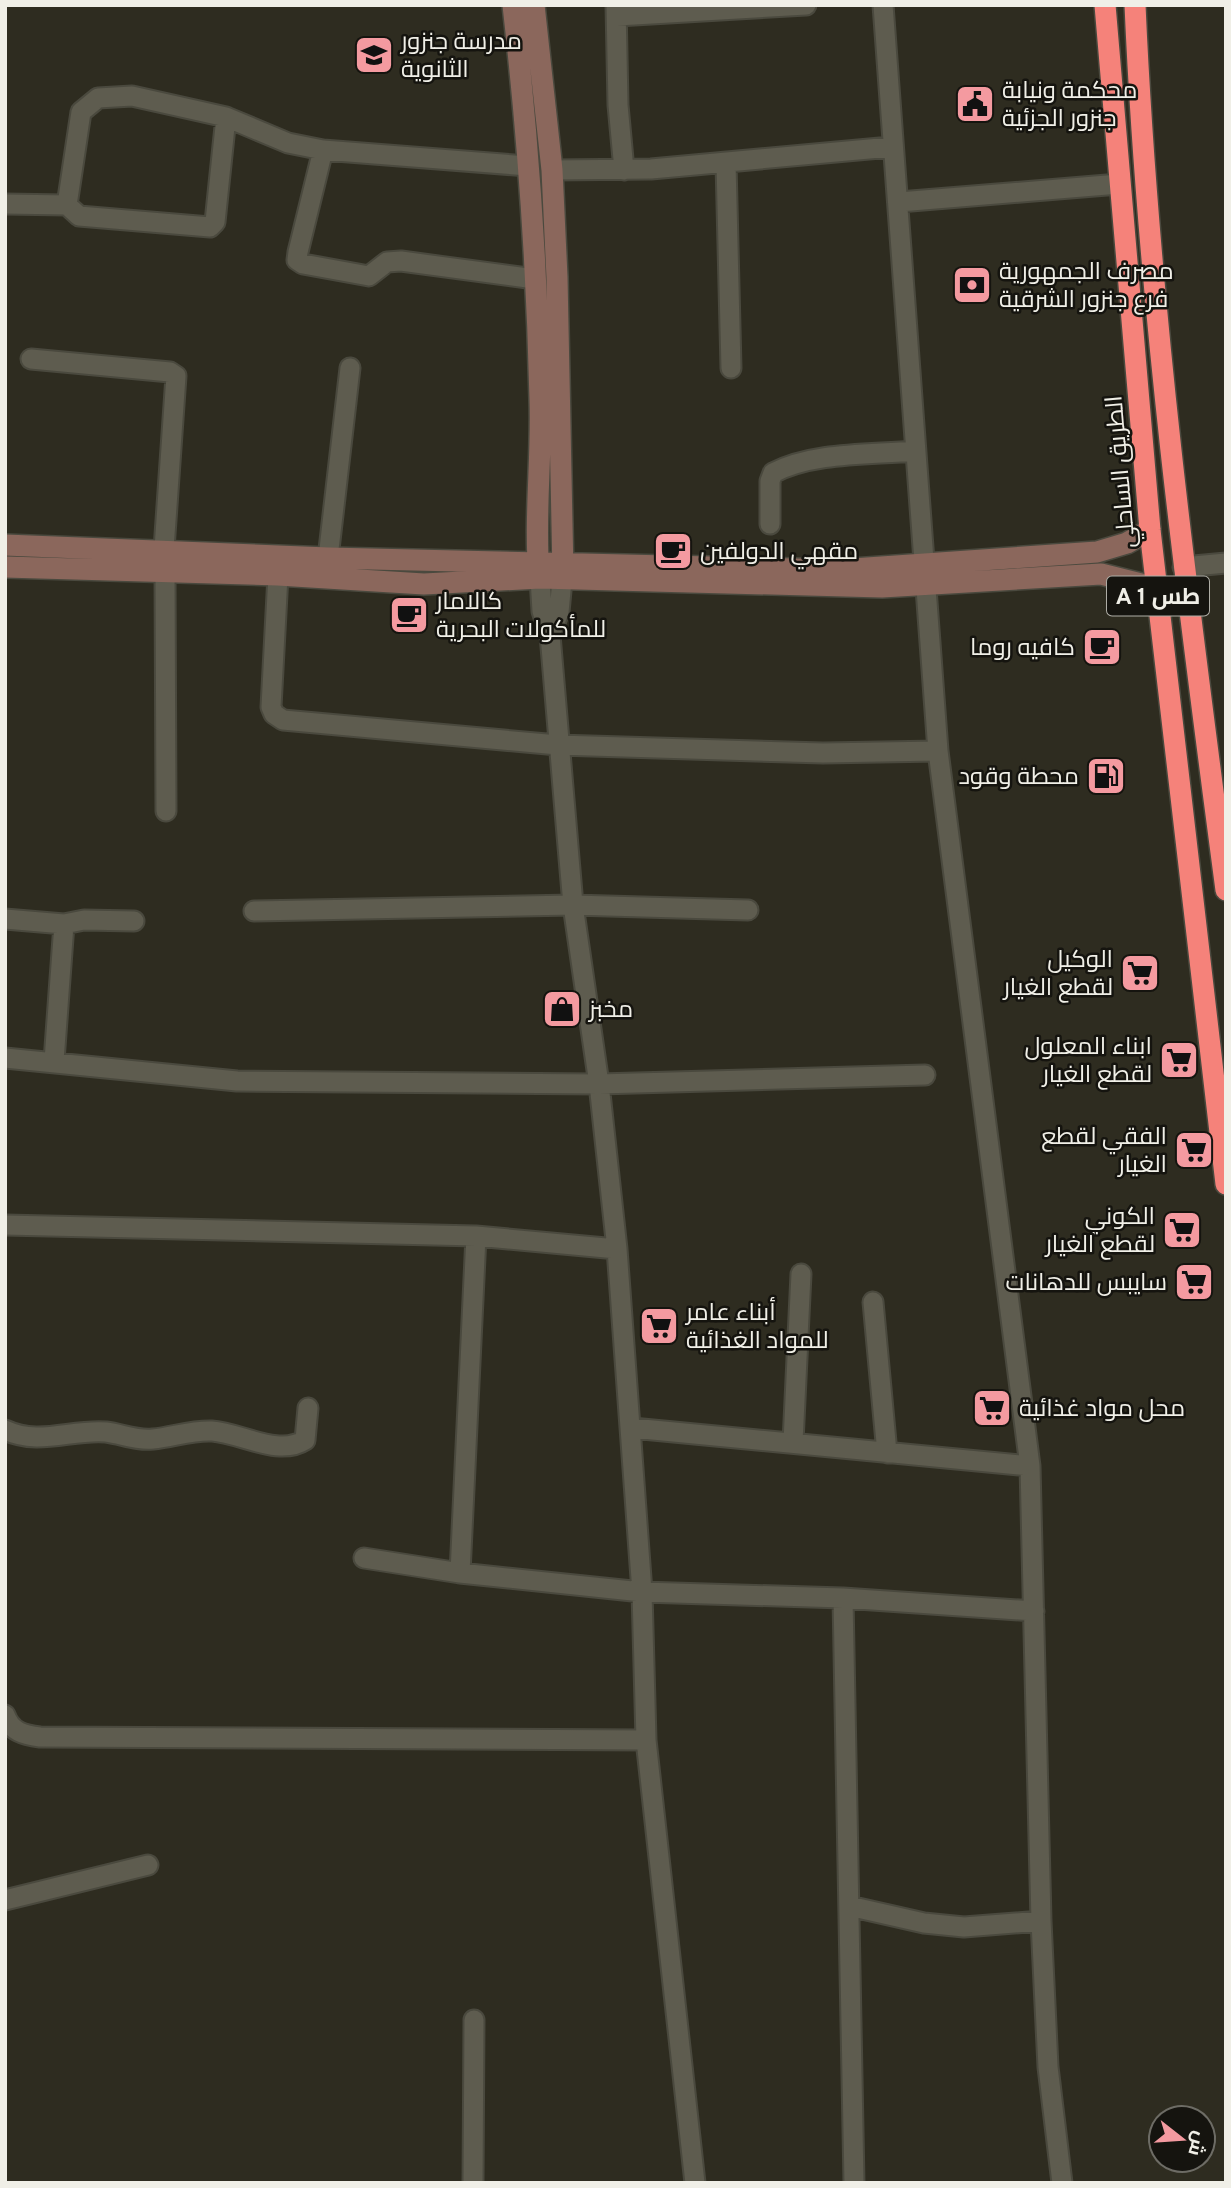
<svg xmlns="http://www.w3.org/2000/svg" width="1231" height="2188" viewBox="0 0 1231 2188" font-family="Overpass,Cairo,sans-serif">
<rect width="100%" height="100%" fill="#2e2c20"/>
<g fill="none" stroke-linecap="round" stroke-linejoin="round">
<g stroke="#4a493e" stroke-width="23">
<path id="street" d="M616,5l2,100 6,65
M883,5l55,746 92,715 11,455 7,146 14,116
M617,16l189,-11
M323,150l-25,102 -1,8 6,4 66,12 18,-14 14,-1 134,18
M726,163l5,205
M552,170l99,-1 240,-22
M899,202l220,-18
M5,204l62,1 12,11 131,11 5,-5 11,-105
M67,205l14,-93 17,-14 34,-2 94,21 62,26 35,7 205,16
M31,359l139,13 6,4 -12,173
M770,524v-43l3,-8c40,-21 97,-18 141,-22
M328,558l22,-190
M1183,567l43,-4
M165,572l1,239
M278,575l-7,132 3,7 9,6 275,25 265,8 115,-2
M540,578l2,33 8,24 23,270 26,179 18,165 25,343 4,148 49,443
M550,635l9,-23 3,-32
M254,911l319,-6 175,5
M5,919l59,5 20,-4 50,1
M5,1058l232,23 362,3 326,-9
M54,1061l10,-137
M5,1225l471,11 141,13
M873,1302l14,151
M632,1428l398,38
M5,1430c34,16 66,-1 101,2 16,2 31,9 47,7 20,-2 39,-9 59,-8 29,2 67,26 93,9l3,-32
M793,1442l8,-168
M364,1558l96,15 182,19 201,6 191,13
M460,1573l16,-337
M843,1598l11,585
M5,1715c6,17 19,20 35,22l606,3
M5,1900l143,-35
M849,1906l75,17 40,4 77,-6
M473,2183l1,-163"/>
</g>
<g stroke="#4a493e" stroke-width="24">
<path id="secondary" d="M513,5c15,131 24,263 27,395 2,58 -6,118 -1,176
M534,5l18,165 5,107 6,297
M5,545l323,13 510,12 259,-18 30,-9 23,-13
M5,567l273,8 146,9 116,-6 342,9 219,-13 56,14"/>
</g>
<g stroke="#4a493e" stroke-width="24">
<path id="highway" d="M1105,5l45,525 76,654
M1135,5c13,296 52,591 91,885"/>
</g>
<use href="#street" stroke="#5e5c4f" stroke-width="19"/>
<use href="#secondary" stroke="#8b675c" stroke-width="21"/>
<use href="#highway" stroke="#f5827a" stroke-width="21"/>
</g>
<defs>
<g id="school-square" transform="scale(2.0125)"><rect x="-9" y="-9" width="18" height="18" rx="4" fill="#f49aa0" stroke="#15140f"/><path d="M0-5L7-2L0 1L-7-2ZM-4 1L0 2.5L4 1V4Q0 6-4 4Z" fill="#111"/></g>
<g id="civic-square" transform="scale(2.0125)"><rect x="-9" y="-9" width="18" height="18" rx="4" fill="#f49aa0" stroke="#15140f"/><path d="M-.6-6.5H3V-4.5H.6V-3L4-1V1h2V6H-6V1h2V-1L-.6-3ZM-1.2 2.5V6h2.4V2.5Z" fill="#111"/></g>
<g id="bank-square" transform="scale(2.0125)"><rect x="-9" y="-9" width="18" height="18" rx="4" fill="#f49aa0" stroke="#15140f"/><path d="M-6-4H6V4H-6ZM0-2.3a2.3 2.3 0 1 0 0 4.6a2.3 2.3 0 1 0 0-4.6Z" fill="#111"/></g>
<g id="cafe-square" transform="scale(2.0125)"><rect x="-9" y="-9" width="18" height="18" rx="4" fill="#f49aa0" stroke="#15140f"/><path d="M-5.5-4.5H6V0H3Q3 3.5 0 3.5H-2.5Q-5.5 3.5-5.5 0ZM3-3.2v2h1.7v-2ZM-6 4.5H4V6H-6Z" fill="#111"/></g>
<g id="fuel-square" transform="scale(2.0125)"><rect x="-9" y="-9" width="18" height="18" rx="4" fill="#f49aa0" stroke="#15140f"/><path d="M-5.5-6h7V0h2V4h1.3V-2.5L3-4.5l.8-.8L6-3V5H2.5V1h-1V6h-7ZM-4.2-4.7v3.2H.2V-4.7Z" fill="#111"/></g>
<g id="supermarket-square" transform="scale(2.0125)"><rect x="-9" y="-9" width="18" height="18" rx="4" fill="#f49aa0" stroke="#15140f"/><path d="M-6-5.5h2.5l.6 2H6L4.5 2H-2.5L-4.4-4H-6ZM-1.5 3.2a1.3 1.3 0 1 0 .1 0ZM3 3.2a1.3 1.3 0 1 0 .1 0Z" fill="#111"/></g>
<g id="shop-square" transform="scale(2.0125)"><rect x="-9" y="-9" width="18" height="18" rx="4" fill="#f49aa0" stroke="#15140f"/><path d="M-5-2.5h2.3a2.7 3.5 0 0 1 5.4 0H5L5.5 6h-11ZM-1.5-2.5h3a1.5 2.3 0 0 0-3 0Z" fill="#111"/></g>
</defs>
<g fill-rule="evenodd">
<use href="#school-square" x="374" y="55"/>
<use href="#civic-square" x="975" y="104"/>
<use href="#bank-square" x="972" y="285"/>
<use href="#cafe-square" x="673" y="551"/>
<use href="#cafe-square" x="409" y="615"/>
<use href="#cafe-square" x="1102" y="647"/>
<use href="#fuel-square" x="1106" y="776"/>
<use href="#supermarket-square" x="1140" y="973"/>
<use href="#shop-square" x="562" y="1009"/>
<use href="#supermarket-square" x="1179" y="1060"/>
<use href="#supermarket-square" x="1194" y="1150"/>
<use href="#supermarket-square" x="1182" y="1230"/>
<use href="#supermarket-square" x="1194" y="1282"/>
<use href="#supermarket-square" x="659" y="1326"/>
<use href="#supermarket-square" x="992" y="1408"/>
</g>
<g text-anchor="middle" stroke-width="5" stroke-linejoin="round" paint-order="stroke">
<rect fill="#15140f" stroke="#aeada6" stroke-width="2" x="1107" y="576.5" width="102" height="39" rx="5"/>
<g font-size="23" font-weight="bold" fill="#f0efe7">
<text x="1158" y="604">A 1 طس</text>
</g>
<g font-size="24" fill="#f0efe7" stroke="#15140f" text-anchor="start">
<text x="401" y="49">مدرسة جنزور<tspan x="401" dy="28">الثانوية</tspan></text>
<text x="1002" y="98">محكمة ونيابة<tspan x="1002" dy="28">جنزور الجزئية</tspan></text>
<text x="999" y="279">مصرف الجمهورية<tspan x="999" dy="28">فرع جنزور الشرقية</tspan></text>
<text x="700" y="559">مقهي الدولفين</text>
<text x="436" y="609">كالامار<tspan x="436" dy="28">للمأكولات البحرية</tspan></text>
<text x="1075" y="655" text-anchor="end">كافيه روما</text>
<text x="1079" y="784" text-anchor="end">محطة وقود</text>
<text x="1113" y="967" text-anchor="end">الوكيل<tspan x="1113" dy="28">لقطع الغيار</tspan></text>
<text x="589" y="1017">مخبز</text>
<text x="1152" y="1054" text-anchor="end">ابناء المعلول<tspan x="1152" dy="28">لقطع الغيار</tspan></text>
<text x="1167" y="1144" text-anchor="end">الفقي لقطع<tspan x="1167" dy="28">الغيار</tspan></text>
<text x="1155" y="1224" text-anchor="end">الكوني<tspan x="1155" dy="28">لقطع الغيار</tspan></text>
<text x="1167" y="1290" text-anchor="end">سايبس للدهانات</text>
<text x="686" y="1320">أبناء عامر<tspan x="686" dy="28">للمواد الغذائية</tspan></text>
<text x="1019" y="1416">محل مواد غذائية</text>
</g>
<g font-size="24" fill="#f0efe7" stroke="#15140f">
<text transform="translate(1120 472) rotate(-95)" y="8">الطريق الساحلي</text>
</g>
</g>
<rect width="1231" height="2188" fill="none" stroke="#f0efe7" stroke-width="14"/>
<g transform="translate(1182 2139) rotate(107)"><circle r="33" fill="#15140f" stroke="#6d6c65" stroke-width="2"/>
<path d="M0-5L12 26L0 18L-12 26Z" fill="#f49aa0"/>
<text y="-10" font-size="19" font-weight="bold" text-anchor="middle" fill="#f0efe7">ش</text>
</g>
</svg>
